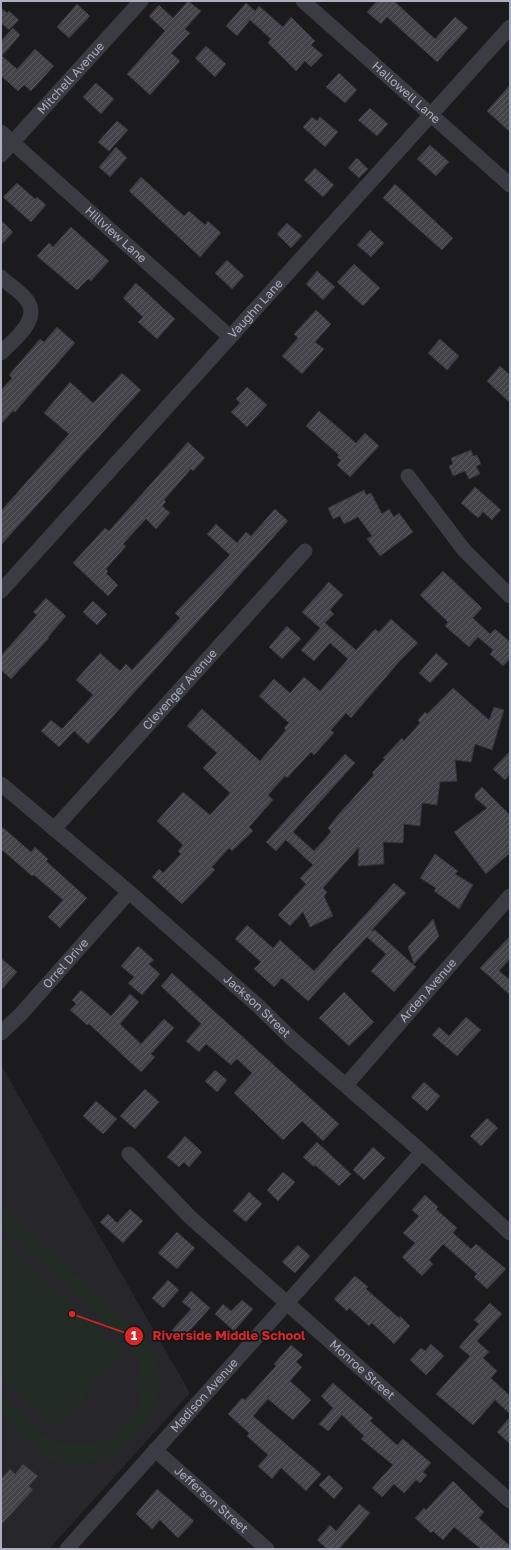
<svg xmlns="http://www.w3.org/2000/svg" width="511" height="1550" viewBox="0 0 511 1550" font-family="'Golos Text',sans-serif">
<defs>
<pattern id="building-hatch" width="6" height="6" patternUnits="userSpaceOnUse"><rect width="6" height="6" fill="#44434a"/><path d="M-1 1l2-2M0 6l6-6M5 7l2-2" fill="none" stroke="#5c5c62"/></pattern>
</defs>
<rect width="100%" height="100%" fill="#1b1b1d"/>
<path fill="#27262a" d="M1,1065l189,328 -141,156h-48z"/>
<path fill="#222c24" d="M1,1207l138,126c10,11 19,24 20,39 6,51 -55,107 -105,89 -8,-3 -44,-38 -53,-46v-20c19,17 39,43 65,49 10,2 23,0 33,-3 44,-15 55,-62 29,-98l-127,-118z
M1,1241l123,112 -68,74 -55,-50z"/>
<path fill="url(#building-hatch)" stroke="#353439" d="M188,1l13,10 -16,18 5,4 -19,20 9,8 -30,34 -23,-21 38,-43 -16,-15 10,-11 14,13z
M377,1h17l41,38 20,-22 13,11 -31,34 -50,-45 -6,7 -14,-12z
M246,3l9,8 4,-5 24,21 8,-10 24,24 -4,4 12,10 -12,12 -6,-6 -9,10 -28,-28 3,-4 -21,-19 -13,16 -11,-10z
M77,4l13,12 -21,22 -12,-11z
M1,8l6,5 2,-2 10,9 -10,10 -8,-7z
M13,28l7,7 -18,21 15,13 18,-20 19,17 -23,25 -7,-6 -6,6 -17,-15v-35z
M206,46l20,18 -11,13 -20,-19z
M339,73l18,17 -12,13 -19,-16z
M96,83l18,16 -13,15 -18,-17z
M510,85v47l-23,-21z
M370,108l18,16 -11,12 -19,-16z
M312,117l5,4 3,-4 18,15 -13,15 -22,-20z
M117,121l11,9 -19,21 -11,-9z
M430,145l19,17 -13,14 -19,-17z
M116,147l11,11 -17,19 -11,-10z
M357,158l11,11 -9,9 -11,-10z
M315,168l19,17 -11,12 -19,-17z
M141,177l43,39 5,-5 16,14 3,-4 13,12 -21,24 -71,-66z
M17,183l18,16 2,-2 9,8 -15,17 -28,-25z
M395,184l58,54 -11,12 -59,-52z
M1,220l12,12 -12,13z
M287,223l15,13 -11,12 -14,-14z
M71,227l38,34 -18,20 -3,-2 -11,11 -40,-34 12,-13 4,4z
M370,230l14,13 -13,14 -14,-12z
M227,260l17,16 -12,13 -17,-16z
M354,264l26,24 -17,18 -26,-24z
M317,271l18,16 -12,13 -17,-16z
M136,283l39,36 -18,20 -19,-17 5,-5 -20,-19z
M316,310l15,14 -16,18 9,7 -22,25 -20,-18 16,-18 -4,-4z
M57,327l18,16 -60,69 -2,-1 -12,13v-34l11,-12 -3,-3 31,-36 4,3z
M440,339l19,17 -12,14 -19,-17z
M500,366l10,9v28l-23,-22z
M122,373l19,17 -140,155v-34l68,-77 -25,-21 26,-31 23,21z
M247,387l20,18 -20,22 -16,-15 9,-9 -4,-4z
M319,411l37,32 9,-10 14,13 -29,31 -13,-12 4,-5 -4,-3 2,-2 -33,-29z
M188,442l17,16 -12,13 -2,-2 -27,31 2,2 -4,4 8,7 -14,16 -10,-10 -23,25 3,2 -20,23 2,2 -2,2 12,12 -10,11 -35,-33 32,-35 4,3z
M471,450l2,6 4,-1 4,9 -5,2 4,8 -11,5 -4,-8 -12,5 -4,-10 4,-2 -2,-6z
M475,487l26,23 -9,10 -9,-8 -5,6 -17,-15z
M364,490l2,5 5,-2 11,21 7,-5 5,8 5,-4 14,19 -33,24 -13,-17 5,-3 -14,-19 -14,7 -4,-8 -7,3 -5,-11z
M275,509l13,12 -200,223 -14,-13 -15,16 -18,-16 10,-11 11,9 31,-34 -17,-15 24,-27 20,18 6,-7 6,6 48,-52 -5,-5 55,-58 -23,-21 9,-10 21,19 9,-11 5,4z
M443,571l39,37 -9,10 17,16 5,-5 15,13v17l-7,7 -13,-12 3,-4 -15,-13 -9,10 -24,-21 3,-4 -28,-27z
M329,582l14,13 -13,15 4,4 -9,9 31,27 19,-21 4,3 12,-13 27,24 -20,20 -47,55 -5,-5 -15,17 3,3 -20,22 -3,-3 -24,26 -2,-2 -17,19 5,5 -24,27 4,4 -21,20 -3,-3 -17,19 3,3 -33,34 -30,-27 7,-8 4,4 18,-19 -3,-3 5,-6 -26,-24 26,-29 27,23 20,-22 -27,-25 14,-15 -30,-27 15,-17 58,52 26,-31 -2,-2 5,-5 -30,-27 15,-17 16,14 14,-16 16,14 28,-32 -18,-16 -16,18 -13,-11 19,-22 -18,-16z
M46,598l20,18 -18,21 1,1 -38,41 -10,-9v-14l36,-41 -4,-3z
M93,601l14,13 -10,11 -14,-13z
M287,626l14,13 -19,20 -13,-12z
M436,653l12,11 -18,19 -11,-10z
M453,688l36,32 5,-13 10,3 -12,40 -17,-6 -4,18 -16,-2 2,21 -17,1 -3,23 -15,-2 -2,23 -16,-2 -1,19 -20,-1 1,22 -26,2 1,-19 -36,41 4,4 -3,4 9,20 -23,11 -7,-15 -13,14 -12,-11 28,-31 -6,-6 13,-13 -27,-25 -10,11 -10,-9 79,-88 10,9 -62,69 21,19 17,-19 -3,-4 10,-13 36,-40 -2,-2 13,-14 -2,-1 19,-20 2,3 16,-18 -2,-3 7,-8 2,2z
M510,751v23l-5,6 -12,-11z
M482,787l28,28v38l-24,21 -32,-42 33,-24 -12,-10v-4z
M1,826l30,26 4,-5 13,12 -2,2 41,37 -27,30 -12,-11 15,-17 -29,-25 -2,1 -31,-27z
M435,854l23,17 -3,3 18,11 -14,24 -25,-18 2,-3 -16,-10z
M394,883l12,10 -35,38 4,-1 41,37 -22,25 -23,-21 15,-17 -19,-17 -59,64 -26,-23 -8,9 -20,-18 7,-7 -26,-23 12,-14 26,23 7,-8 34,31z
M433,919l6,17 -25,28 -6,-17z
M510,936v23l-11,12 11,9v15l-30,-27z
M138,946l16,14 -5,4 11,10 -18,21 -14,-12 6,-6 -13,-11z
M1,958l16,14 -16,18z
M172,973l167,151 -16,17 -21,-20 -19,19 -49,-47 18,-20 -15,-14 -6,6 -25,-21 -7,8 -13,-11 15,-17 -40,-38z
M81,990l30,26 19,-22 9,8 -19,22 21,20 23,-25 10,9 -23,26 4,3 -14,15 -52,-48 -2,1 -17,-15 6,-6 -4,-4z
M344,992l30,30 -25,24 -30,-28z
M466,1017l15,13 -24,26 -25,-21 7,-8 10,9z
M215,1070l12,10 -10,12 -12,-11z
M424,1082l16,14 -13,15 -16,-14z
M145,1089l14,13 -24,27 -15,-13z
M96,1101l21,18 -14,15 -20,-18z
M487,1118l11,10 -17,18 -11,-10z
M185,1136l17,16 -13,15 -5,-5 -5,5 -12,-10z
M317,1142l34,32 -12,12 -24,-21 -1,2 -11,-10z
M373,1147l12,11 -21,22 -11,-10z
M283,1172l12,10 -17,19 -11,-11z
M249,1192l13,12 -16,18 -13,-11z
M425,1195l13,12 -2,2 21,19 -4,5 18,16 5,-5 30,25 -19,20 -13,-12 3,-3 -34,-30 -14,16 4,4 -11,12 -20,-19 13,-14 -12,-10 16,-17 -7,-6z
M130,1209l13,12 -20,22 -23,-21 8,-8 9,9z
M177,1232l18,16 -18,21 -19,-16z
M298,1245l12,11 -15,17 -13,-11z
M355,1276l13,11 -2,2 33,29 1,-2 10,10 -16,18 -22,-21 -3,3 -20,-18 -2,3 -13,-12z
M168,1280l11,10 -16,18 -11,-10z
M191,1291l19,17 -28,31 -10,-9 19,-21 -9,-7z
M242,1300l11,9 -19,22 -19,-17 8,-10 8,7z
M490,1303l12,11 -25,27 12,11 -6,6 14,13 -6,7 19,18v18l-15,-14 -22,25 -37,-31 34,-38 -11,-9 20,-23 -5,-4z
M431,1344l13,12 -18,19 -16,-15 11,-12 4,3z
M291,1345l12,10 -7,7 6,5 -12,14 21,19 -18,20 -25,-21 -15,17 68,58 -15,17 -25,-23 -9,11 -14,-13 10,-11 -21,-19 2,-3 -21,-19 14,-16 3,2 31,-34 -2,-2z
M333,1383l40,35 -3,3 27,24 6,-6 28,24 -8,9 4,3 -7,8 -4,-3 -12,13 -10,-9 -12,13 -10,-9 21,-23 -32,-26 3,-3 -22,-21 -14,16 -9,-7 14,-16 -12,-12z
M510,1417v27l-13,-12z
M23,1464l15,12 -9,10 4,4 -32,35v-46l9,-10 5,5z
M329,1475l14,13 -9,11 -15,-14z
M453,1481l31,31 -5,6 31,28v3h-29l-27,-22 -11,13 -10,-9 -2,2 -16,-15 9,-10 2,2z
M157,1489l37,32 -16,17 -18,-18 -8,9 -16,-15z
M359,1504l11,9 -31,36h-12l-10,-9 13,-15 6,6z"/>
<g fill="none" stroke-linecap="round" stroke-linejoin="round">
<g stroke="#3b3b43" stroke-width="15">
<path id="s1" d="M303,1l207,184"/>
<path id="s2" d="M1,132l229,205"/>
<path id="s3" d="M1,155l140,-154"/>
<path d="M1,277c8,8 22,16 27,25 12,19 -16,39 -27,51"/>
<path d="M408,476l56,74 46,46"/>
<path id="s4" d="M1,591l509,-564"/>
<path id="s5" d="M1,784l128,108 127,112 35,34 131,114 88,81"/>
<path id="s6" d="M54,829l251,-278"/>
<path id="s7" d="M1,1033l20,-19 108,-122"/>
<path id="s8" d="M346,1085l164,-189"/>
<path id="s9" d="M129,1154l62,64 319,283"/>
<path id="s10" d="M155,1450l112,99"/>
<path id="s11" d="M67,1549l355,-397"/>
</g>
</g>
<g text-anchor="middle" stroke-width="3.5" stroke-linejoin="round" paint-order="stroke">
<g font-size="12" fill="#acafbe" stroke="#161518">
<text dy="4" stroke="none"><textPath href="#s3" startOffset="104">Mitchell Avenue</textPath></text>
<text dy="4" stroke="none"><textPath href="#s1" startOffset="138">Hallowell Lane</textPath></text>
<text dy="4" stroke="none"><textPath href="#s2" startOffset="154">Hillview Lane</textPath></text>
<text dy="4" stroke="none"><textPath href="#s4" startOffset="380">Vaughn Lane</textPath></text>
<text dy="4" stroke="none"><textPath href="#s6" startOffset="188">Clevenger Avenue</textPath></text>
<text dy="4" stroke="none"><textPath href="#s7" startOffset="95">Orrel Drive</textPath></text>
<text dy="4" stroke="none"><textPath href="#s8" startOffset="125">Arden Avenue</textPath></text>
<text dy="4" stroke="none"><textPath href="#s5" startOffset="339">Jackson Street</textPath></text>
<text dy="4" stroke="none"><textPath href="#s9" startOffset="318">Monroe Street</textPath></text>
<text dy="4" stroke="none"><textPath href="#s11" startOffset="206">Madison Avenue</textPath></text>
<text dy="4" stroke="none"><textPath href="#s10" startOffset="75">Jefferson Street</textPath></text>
</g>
</g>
<path fill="none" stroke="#d62828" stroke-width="1.5" d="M72 1314L134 1336"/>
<g fill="#d62828" stroke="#161518" stroke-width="1.5">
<circle cx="72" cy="1314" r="4"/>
<circle cx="134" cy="1336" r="10"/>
</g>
<g font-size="12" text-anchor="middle" font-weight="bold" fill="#fff">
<text x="134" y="1340">1</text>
</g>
<g font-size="13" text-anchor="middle" font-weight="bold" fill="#d62828" stroke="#161518" stroke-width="3.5" stroke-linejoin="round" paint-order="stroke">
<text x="229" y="1340">Riverside Middle School</text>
</g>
<rect width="511" height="1550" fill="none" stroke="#acafbe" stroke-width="4"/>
</svg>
